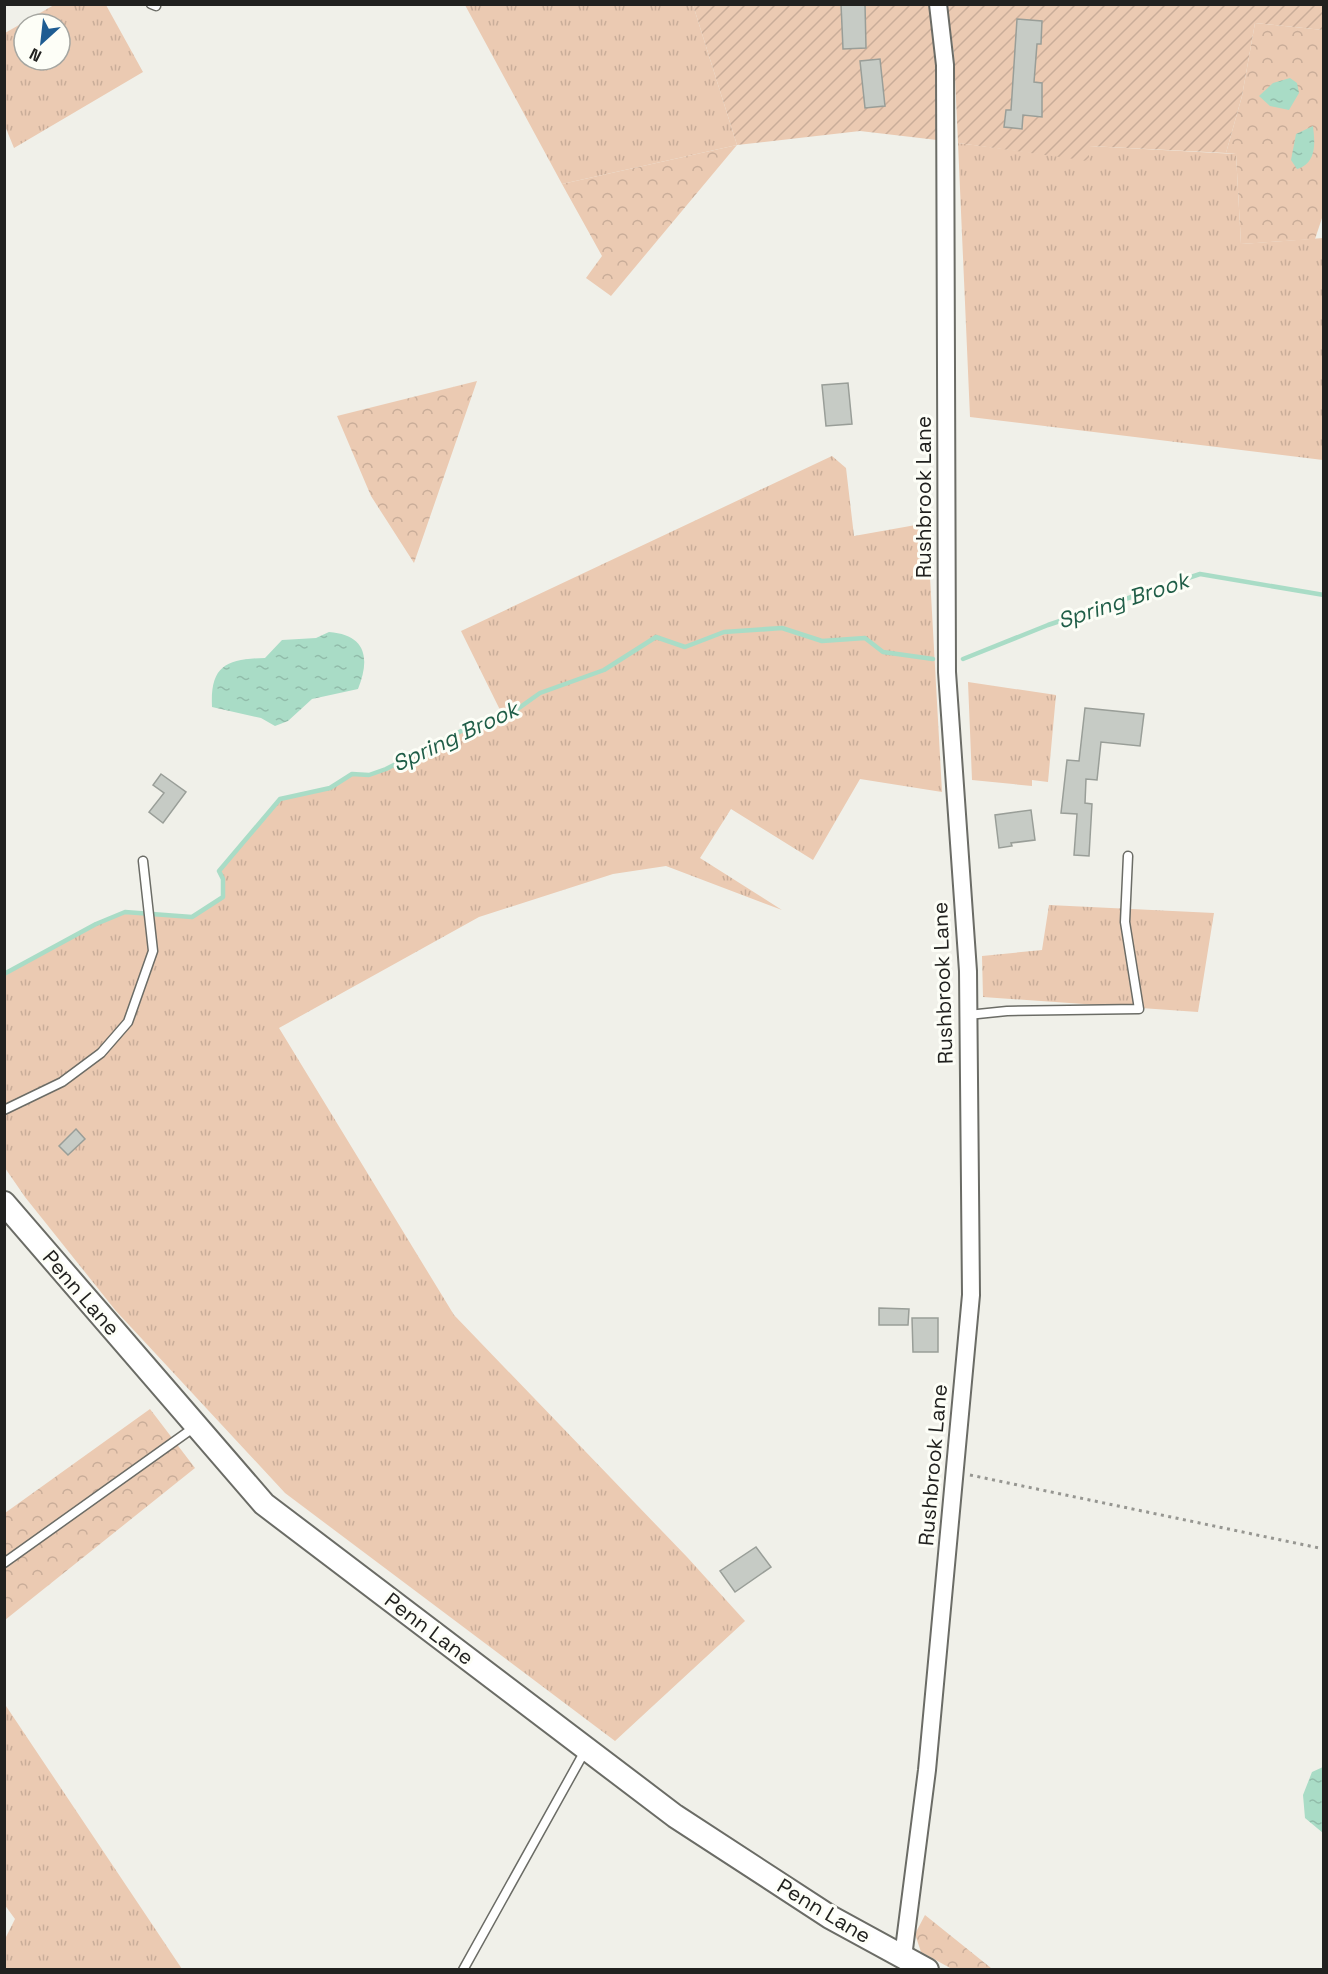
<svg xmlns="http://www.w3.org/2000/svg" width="1328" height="1974" viewBox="0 0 1328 1974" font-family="'Space Grotesk',sans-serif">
<defs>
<pattern id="grass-tufts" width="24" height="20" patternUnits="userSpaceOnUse" patternTransform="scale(1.5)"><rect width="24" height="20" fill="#ebcab2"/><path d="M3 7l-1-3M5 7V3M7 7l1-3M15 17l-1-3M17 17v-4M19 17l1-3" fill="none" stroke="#c9ad99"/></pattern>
<pattern id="forest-crowns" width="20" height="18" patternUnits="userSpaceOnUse" patternTransform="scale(1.5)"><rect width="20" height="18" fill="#ebcab2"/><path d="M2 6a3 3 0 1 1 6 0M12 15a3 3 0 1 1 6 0" fill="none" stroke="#c9ad99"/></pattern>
<pattern id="garden-furrows" width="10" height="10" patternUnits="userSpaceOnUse" patternTransform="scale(1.5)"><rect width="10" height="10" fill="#ebcab2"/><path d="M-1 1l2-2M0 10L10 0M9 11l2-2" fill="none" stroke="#c9ad99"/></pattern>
<pattern id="water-ripples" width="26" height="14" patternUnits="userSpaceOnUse" patternTransform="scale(1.5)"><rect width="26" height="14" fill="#a9dcc6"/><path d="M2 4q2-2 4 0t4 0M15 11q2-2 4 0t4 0" fill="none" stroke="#91bcaa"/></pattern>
</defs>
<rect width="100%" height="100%" fill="#f0f0e9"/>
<path fill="url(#grass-tufts)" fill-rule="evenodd" d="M54,5h52l37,67 -129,76 -9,-22v-93zM24,24h36v36h-36z
M465,5h228l44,140 -175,39z
M958,143l131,17v-14l147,8 5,90 82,-6v222l-353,-43z
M832,456l14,12 8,68 73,-13 15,269 -82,-13 -47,81 -82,-51 -31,49 82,52 -116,-44 -53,8 -134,43 -200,111 175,287 233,242 58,64 -130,120 -330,-248 -169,-182 -91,-114 -20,-29v-194l91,-50 29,-12 67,5 31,-20v-18l-4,-8 61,-72 50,-11 22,-14 17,1 17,-6 99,-50 19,-1 -43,-87z
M968,682l88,13 -8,87 -16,-2v6l-60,-6z
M1049,905l165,8 -16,99 -215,-15 -1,-41 60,-6z
M4,1703l178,266h-177v-30l10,-20 -11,-15z"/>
<path fill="url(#forest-crowns)" d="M1255,23l68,7 1,182 -9,27 -74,5 -5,-90 -10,-1 16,-57z
M737,145l-126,151 -25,-18 16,-22 -40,-72z
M477,381l-63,182 -43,-67 -34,-80z
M150,1409l45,59 -190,152v-107z
M925,1915l66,53 11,1h-50l-31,-17 -6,-18z"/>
<path fill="url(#garden-furrows)" d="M693,5h238l6,38v97l-77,-9 -123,14z
M947,5h376v25l-68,-7 -13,73 -16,57 -137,-7v15l-131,-18 -4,-88z"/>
<path fill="url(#water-ripples)" d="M1290,78l7,5 2,10 -10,17 -19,-4 -11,-10 14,-13z
M1313,126c2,17 4,37 -16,43l-6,-9 5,-26z
M329,632c38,3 41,27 29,57l-46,10 -24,22 -13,5 -14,-8 -49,-11c-2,-42 15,-48 53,-49l17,-18 34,-2z
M1323,1767l1,66h-1l-18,-15 -2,-23 9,-23z"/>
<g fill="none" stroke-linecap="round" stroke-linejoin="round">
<path stroke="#a9dcc6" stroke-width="4.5" d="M963,659l85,-34 152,-51 124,21
M4,974l92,-50 29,-12 67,5 31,-20v-18l-4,-8 61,-72 50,-11 22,-14 17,1 17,-6 99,-50 20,-1 35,-25 64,-23 52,-33 29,10 39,-15 58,-4 40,13 43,-3 18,14 50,7"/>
</g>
<path fill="#c6cbc5" stroke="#999e98" stroke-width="1.5" d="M841,4h24l1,44 -23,1z
M1017,19l25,2 -1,23h-4l-3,38 8,1v34l-19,-2 -1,14 -18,-2 2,-17h5z
M880,59l5,47 -20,2 -5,-47z
M848,383l4,41 -26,2 -4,-41z
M1085,708l59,6 -4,32 -39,-4 -4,38 -11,-1 -1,24 7,1 -3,52 -15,-1 3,-41 -16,-1 6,-53 12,1z
M161,774l25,18 -23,31 -14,-11 15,-19 -11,-8z
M1031,810l4,30 -24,3 1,3 -13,2 -4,-33z
M76,1129l9,10 -17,16 -9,-9z
M879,1308l30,1 -1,16h-29z
M912,1318h26v34h-25z
M756,1547l15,20 -36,25 -15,-21z"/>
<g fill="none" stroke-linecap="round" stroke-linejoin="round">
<g stroke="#6b6c66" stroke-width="11">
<path id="lane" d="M151,4l5,2
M968,1015l39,-4 132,-2 -14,-87 3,-66
M4,1110l58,-28 39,-29 27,-31 25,-71 -10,-90
M4,1563l192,-137
M463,1970l123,-221"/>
</g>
<g stroke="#6b6c66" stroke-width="20">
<path id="street" d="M903,1957l24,-187 44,-475 -3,-324 -21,-299 -2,-607 -7,-61"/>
</g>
<g stroke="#6b6c66" stroke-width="26">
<path id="secondary" d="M4,1203l260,301 411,312 155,101 97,53"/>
</g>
<path stroke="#969691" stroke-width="3" stroke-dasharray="3 4.5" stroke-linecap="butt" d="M970,1475l354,74"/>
<use href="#lane" stroke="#fff" stroke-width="8"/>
<use href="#street" stroke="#fff" stroke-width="16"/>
<use href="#secondary" stroke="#fff" stroke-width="22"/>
</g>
<g text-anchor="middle" stroke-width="6" stroke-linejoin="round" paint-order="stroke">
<g font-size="21" fill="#21211f" stroke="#fdfef7">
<text transform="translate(924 497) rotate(-90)" y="7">Rushbrook Lane</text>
<text transform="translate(943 983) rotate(-92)" y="7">Rushbrook Lane</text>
<text transform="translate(81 1293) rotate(49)" y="7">Penn Lane</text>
<text transform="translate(933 1465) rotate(-85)" y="7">Rushbrook Lane</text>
<text transform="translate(429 1629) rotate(37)" y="7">Penn Lane</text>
<text transform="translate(824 1911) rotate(31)" y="7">Penn Lane</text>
</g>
<g font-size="22" font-style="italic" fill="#1f5d47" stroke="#fdfef7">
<text transform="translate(1123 600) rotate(-18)" y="8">Spring Brook</text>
<text transform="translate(455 736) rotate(-25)" y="8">Spring Brook</text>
</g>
</g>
<rect width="1328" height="1974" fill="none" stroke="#21211f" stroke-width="12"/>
<g transform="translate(42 42) rotate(207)"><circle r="28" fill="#fdfef7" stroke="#a5a6a1" stroke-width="1.5"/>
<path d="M0-4.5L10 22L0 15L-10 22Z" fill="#1e5c92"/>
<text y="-9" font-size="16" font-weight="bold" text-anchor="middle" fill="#21211f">N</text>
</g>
</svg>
